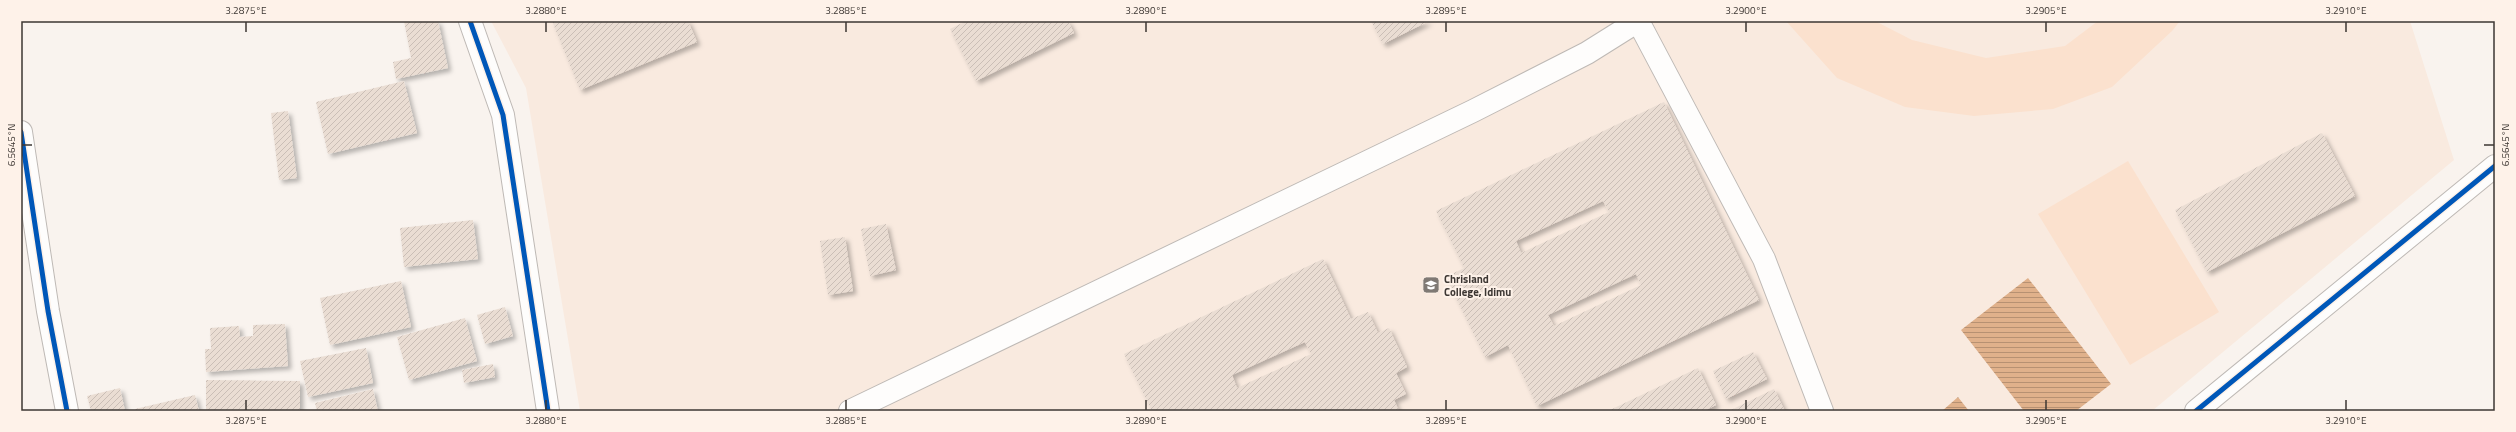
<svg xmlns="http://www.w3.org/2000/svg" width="2516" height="432" viewBox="0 0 2516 432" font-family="'Titillium Web',sans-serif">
<defs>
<pattern id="water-rules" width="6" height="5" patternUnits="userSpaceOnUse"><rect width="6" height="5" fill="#e0b18b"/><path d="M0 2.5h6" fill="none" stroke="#b79172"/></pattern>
<pattern id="building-hatch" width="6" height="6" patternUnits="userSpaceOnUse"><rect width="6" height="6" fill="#eaddd3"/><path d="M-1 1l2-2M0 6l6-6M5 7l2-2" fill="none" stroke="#cabeb6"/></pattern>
<filter id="shadow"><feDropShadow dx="3.5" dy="3.5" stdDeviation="2" flood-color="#0004"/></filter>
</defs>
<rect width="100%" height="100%" fill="#f9f3ee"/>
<path fill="#f9eadf" d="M491,21h1919l44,139 -302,251h-1572l-54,-323z"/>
<path fill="#fbe1ce" d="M1786,21h89l37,19 74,18 79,-12 33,-25h82l-8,10 -60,56 -59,22 -79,7 -69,-9 -68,-29z
M2128,161l91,151 -89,53 -92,-151z"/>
<path fill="url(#water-rules)" d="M2028,278l83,106 -35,27h-52l-63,-81z
M1958,397l11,14h-27z"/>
<path fill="url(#building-hatch)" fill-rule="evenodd" filter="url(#shadow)" d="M404,21h34l10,47 -52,11 -3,-17 18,-4z
M552,21h136l9,21 -117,48z
M966,21h102l6,12 -98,48 -26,-52z
M1371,21h58l-46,23z
M404,81l13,52 -89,21 -12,-52z
M1664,102l95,198 -222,106 -29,-61 -23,12 -39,-80 18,-9 -28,-57zM1603,201l6,11 -88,41 -5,-12zM1636,274l5,11 -87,41 -6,-11z
M288,111l9,67 -18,2 -8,-67z
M2322,133l33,63 -148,76 -32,-62z
M473,220l5,39 -74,8 -4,-39z
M886,224l10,46 -26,6 -9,-47z
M845,237l8,54 -25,4 -8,-54z
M1323,259l28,60 17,-7 10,21 11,-5 18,39 -11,6 10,21 -12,6 5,11h-247l-28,-57zM1305,342l6,12 -74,34 -5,-13z
M401,281l10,46 -81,18 -10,-47z
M505,307l8,29 -28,8 -8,-29z
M465,318l12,43 -68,19 -12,-43z
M285,324l3,42 -82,6 -1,-23h6l-1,-21 29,-2 1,11 13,-1v-11z
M366,348l7,35 -65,14 -8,-36z
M1753,352l14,27 -41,20 -13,-28z
M493,364l2,13 -31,6 -2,-13z
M1698,368l18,37 -12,6h-96z
M206,380l94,1v30h-94z
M120,388l5,23h-34l-4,-15z
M373,389l5,22h-61l-2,-8z
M1774,389l11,22h-56z
M195,395l4,16h-63l-1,-2z"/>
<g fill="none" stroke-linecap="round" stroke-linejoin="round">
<g stroke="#beb9b5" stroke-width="24">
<path id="minor" d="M470,21l33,94 45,296
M1638,21l126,238 58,152
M21,132l27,179 19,100
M850,411l623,-300 114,-58 51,-32
M2196,411l299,-245"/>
</g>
<use href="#minor" stroke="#fefdfc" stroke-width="22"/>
<g stroke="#fef2e9" stroke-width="8">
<path id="cycleway" d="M470,21l33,94 45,296
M21,132l27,179 19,100
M2196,411l299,-245"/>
</g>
<use href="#cycleway" stroke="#0057b8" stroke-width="5"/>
</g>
<path fill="none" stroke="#3d3733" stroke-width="1.5" d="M246,22v10M546,22v10M846,22v10M1146,22v10M1446,22v10M1746,22v10M2046,22v10M2346,22v10M22,145h10M2484,145h10M246,400v10M546,400v10M846,400v10M1146,400v10M1446,400v10M1746,400v10M2046,400v10M2346,400v10"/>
<defs>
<g id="school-square" transform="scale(0.9)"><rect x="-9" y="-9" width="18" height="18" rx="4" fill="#7f7974" stroke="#fef2e9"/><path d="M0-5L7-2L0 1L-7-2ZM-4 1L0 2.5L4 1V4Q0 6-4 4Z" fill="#fff"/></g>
</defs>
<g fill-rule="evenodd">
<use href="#school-square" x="1431" y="285"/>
</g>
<g text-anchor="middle" stroke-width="4" stroke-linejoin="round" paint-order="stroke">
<g font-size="11" font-weight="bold" fill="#3d3733" stroke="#fef2e9" text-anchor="start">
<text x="1444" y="283">Chrisland<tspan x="1444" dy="13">College, Idimu</tspan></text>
</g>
</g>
<rect width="2516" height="432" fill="none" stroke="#fef2e9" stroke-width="44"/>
<rect x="22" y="22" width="2472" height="388" fill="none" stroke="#3d3733" stroke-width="1.5"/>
<g font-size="10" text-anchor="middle" fill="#3d3733">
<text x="246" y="14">3.2875°E</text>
<text x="546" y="14">3.2880°E</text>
<text x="846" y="14">3.2885°E</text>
<text x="1146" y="14">3.2890°E</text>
<text x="1446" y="14">3.2895°E</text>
<text x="1746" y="14">3.2900°E</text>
<text x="2046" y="14">3.2905°E</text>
<text x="2346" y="14">3.2910°E</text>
<text transform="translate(11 145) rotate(-90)" y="4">6.5645°N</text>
<text transform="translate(2505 145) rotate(-90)" y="4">6.5645°N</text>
<text x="246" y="424">3.2875°E</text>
<text x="546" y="424">3.2880°E</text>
<text x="846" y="424">3.2885°E</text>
<text x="1146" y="424">3.2890°E</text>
<text x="1446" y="424">3.2895°E</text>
<text x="1746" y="424">3.2900°E</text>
<text x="2046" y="424">3.2905°E</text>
<text x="2346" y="424">3.2910°E</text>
</g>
</svg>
